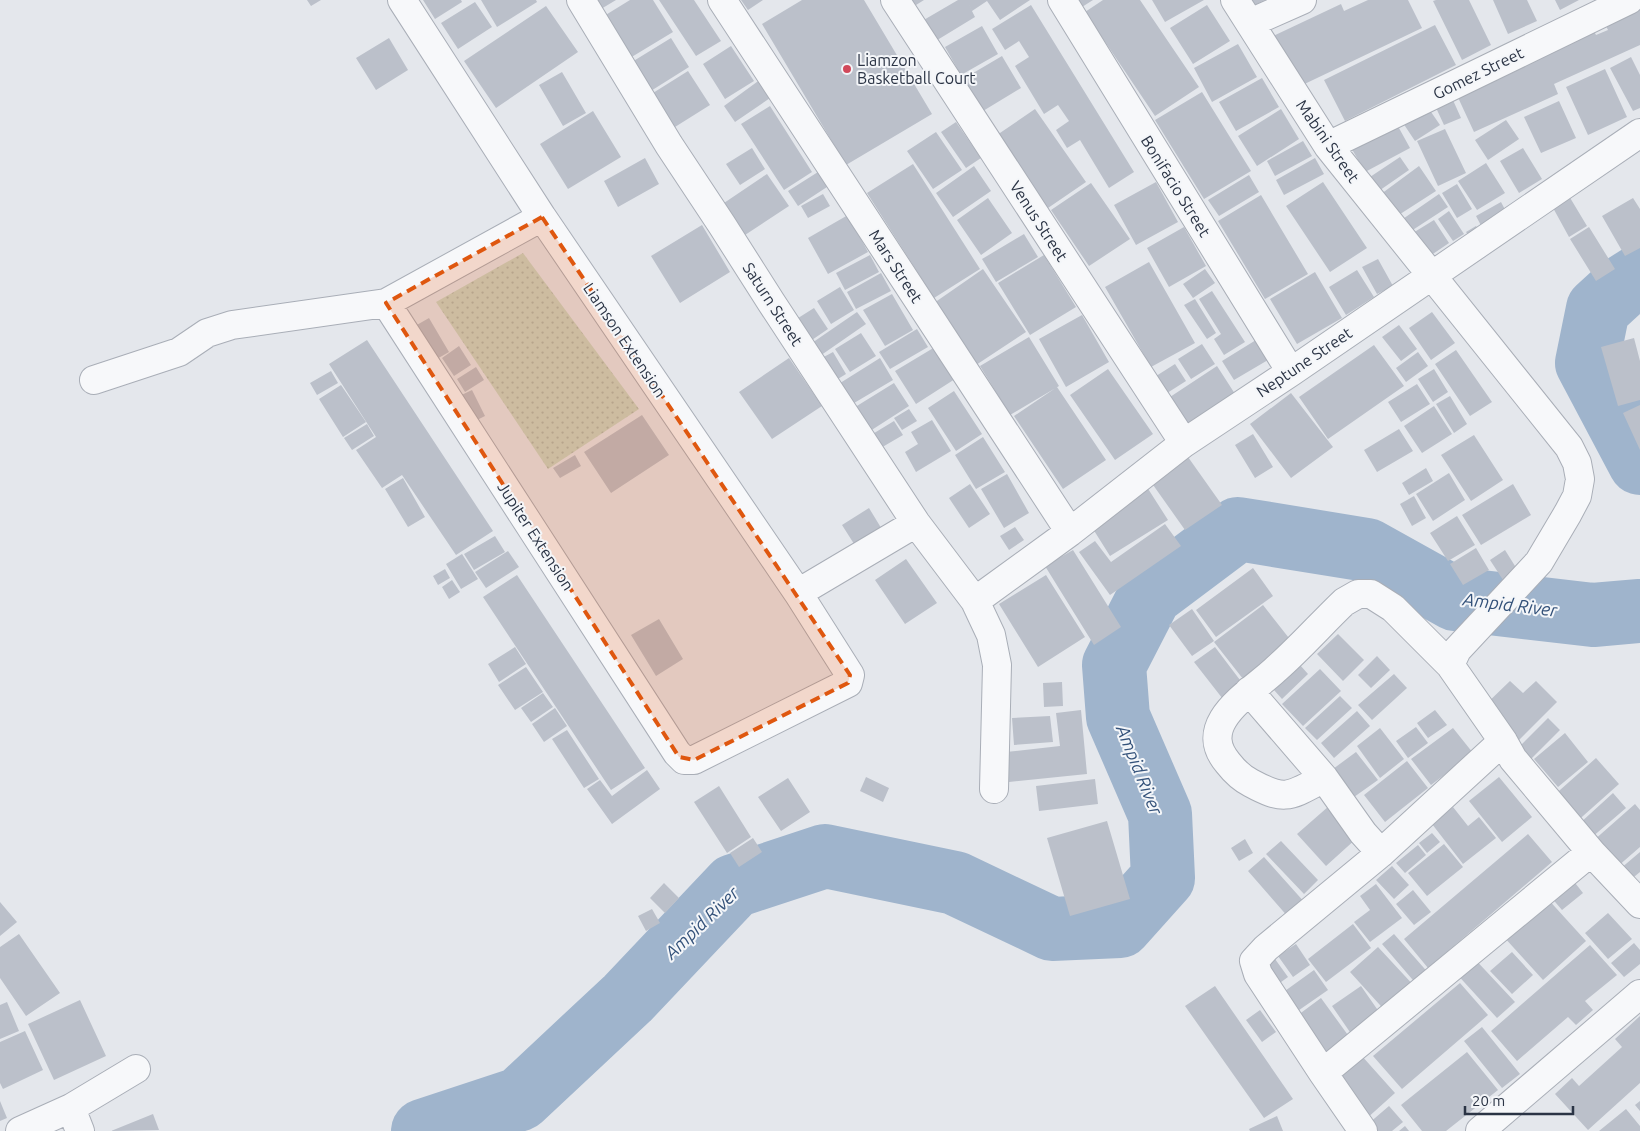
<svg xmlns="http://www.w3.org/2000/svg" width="1640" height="1131" viewBox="0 0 1640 1131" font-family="Ubuntu,sans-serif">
<defs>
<pattern id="park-dots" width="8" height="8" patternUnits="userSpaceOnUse" patternTransform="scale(1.25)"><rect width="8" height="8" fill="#c9d6c5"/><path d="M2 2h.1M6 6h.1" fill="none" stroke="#adb8ab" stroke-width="1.8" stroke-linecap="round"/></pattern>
</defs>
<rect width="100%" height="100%" fill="#e4e7ec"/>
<path fill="url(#park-dots)" d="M523,253l116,156 -91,60 -112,-167z"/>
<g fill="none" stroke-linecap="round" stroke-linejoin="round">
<path stroke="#9fb4cc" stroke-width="64" d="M1640,276l-19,12 -23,21 -11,54 53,100
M423,1131l97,-32 108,-101 106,-112 91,-30 130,27 97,46 68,-3 43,-48 -3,-64 -42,-97 -4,-52 36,-70 88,-66 129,21 88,49 138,16 47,-4"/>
</g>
<path fill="#bbc0ca" d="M307,0h14l-10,6z
M423,0h38l1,2 -27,17z
M481,0h55l1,2 -40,25z
M589,0h27l-20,12z
M630,0h23l20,32 -43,26 -26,-42z
M659,0h35l27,41 -25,15z
M741,0h22l-15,10z
M802,0h62l68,114 -86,51 -84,-141z
M912,0h12l-8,5z
M958,0h72l-30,20 -13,-19 -15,10 -4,-8 7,14 -41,25 -12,-21z
M1077,0h16l-11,7z
M1103,0h37l59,87 -44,29 -70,-104z
M1152,0h52l-39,22z
M1245,0h20l-16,8z
M1368,0h40l14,28 -128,61 -25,-51 72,-34 3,7z
M1436,0h33l22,45 -29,15 -29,-59z
M1493,0h34l10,21 -29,13z
M1555,0h24l-19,10z
M475,2l17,25 -34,22 -17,-26z
M1640,3v42l-86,39 4,10 -84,38 -19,-41 135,-68 6,12 12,-5 -5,-10z
M1031,5l103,167 -25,16 -29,-48 -13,8 -11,-18 13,-9 -11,-16 -14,9 -29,-48 14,-9 -10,-16 -14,9 -13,-21z
M1207,5l23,36 -37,23 -23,-36z
M546,6l32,46 -82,56 -32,-47z
M1435,25l21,40 -111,56 -21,-41z
M982,26l16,28 -37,21 -16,-28z
M389,38l19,32 -32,20 -20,-32z
M671,38l18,29 -43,27 -19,-29z
M1238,44l19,33 -45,25 -18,-34z
M731,46l23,35 -29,18 -22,-35z
M1002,56l19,32 -38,23 -20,-32z
M1631,57l9,18v33l-7,3 -23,-43z
M1605,69l22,48 -39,18 -22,-48z
M688,71l22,34 -43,27 -22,-34z
M562,72l24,41 -23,13 -24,-41z
M1262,78l17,29 -43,24 -17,-29z
M761,79l12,17 -38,26 -11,-16z
M1448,89l13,29 -17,7 -13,-28z
M1202,92l49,79 -47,28 -49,-79z
M1559,101l17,37 -35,15 -17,-36z
M770,106l42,66 -28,18 -43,-66z
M1035,109l51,73 -38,26 -51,-73z
M1281,109l18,30 -42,27 -19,-30z
M1429,109l11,16 -25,16 -18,-27z
M593,111l28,46 -53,32 -28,-45z
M1394,119l16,29 -45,24 -16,-28z
M1506,120l13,19 -31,21 -13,-20z
M956,122l25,36 -15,10 -25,-36z
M1445,129l21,44 -28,13 -21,-45z
M936,132l26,38 -29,19 -26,-38z
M1303,141l9,15 -37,20 -8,-15z
M752,148l13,21 -25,16 -14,-21z
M1523,148l19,31 -23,14 -19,-32z
M1400,157l9,13 -36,25 -9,-14z
M645,158l14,26 -41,23 -14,-26z
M1315,158l9,16 -40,21 -8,-15z
M1486,163l19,30 -28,17 -19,-29z
M913,164l67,105 -46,29 -67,-105z
M974,166l17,25 -38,26 -17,-24z
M1419,166l17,25 -42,27 -17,-21z
M818,172l9,15 -29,19 -10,-15z
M767,174l22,32 -44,29 -21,-32z
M1249,175l10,17 -40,24 -11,-16z
M1156,182l22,40 -42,23 -22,-40z
M1323,182l44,66 -37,24 -44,-66z
M1091,183l39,56 -41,27 -38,-56z
M1457,184l15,25 -15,9 -15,-25z
M823,194l7,12 -22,12 -7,-12z
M1439,194l9,13 -43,28 -8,-12z
M1261,195l47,79 -43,25 -47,-78z
M1569,196l18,30 -18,11 -17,-31z
M988,198l24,35 -31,22 -24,-35z
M1633,198l7,11v39l-15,8 -23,-40z
M1501,202l9,17 -25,14 -9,-17z
M1449,211l15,23 -11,7 -15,-22z
M848,215l20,37 -40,22 -20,-36z
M1434,220l15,23 -25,17 -16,-24z
M702,225l28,47 -50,31 -29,-47z
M1476,226l9,12 -10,6 -9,-12z
M1184,227l22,39 -37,21 -22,-39z
M1589,227l26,42 -19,12 -26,-42z
M1024,234l14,23 -42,25 -14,-23z
M870,255l9,17 -34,18 -9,-17z
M1044,255l32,52 -46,28 -32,-52z
M1378,259l15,27 -16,8 -15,-27z
M1149,262l46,81 -44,24 -46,-80z
M983,269l43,63 -50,33 -42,-62z
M1205,269l10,14 -22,15 -10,-14z
M1357,270l17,27 -28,18 -17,-28z
M1315,272l27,46 -45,26 -27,-45z
M881,273l10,18 -35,18 -9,-17z
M840,287l14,23 -23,14 -14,-23z
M1212,291l33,51 -21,13 -10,-16 7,-5 -22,-35z
M892,294l21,36 -28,16 -22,-36z
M1195,299l21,34 -9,6 -23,-34z
M814,308l14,21 -19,13 -14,-22z
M857,312l9,12 -49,34 -8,-13z
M1432,312l23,31 -24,17 -22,-32z
M1082,315l27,47 -43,25 -27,-48z
M429,318l20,34 -21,12 -20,-34z
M1399,325l18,24 -16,12 -19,-24z
M917,329l11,18 -38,22 -11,-17z
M861,333l15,23 -26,16 -15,-23z
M1029,337l30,49 -49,29 -30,-49z
M1634,338l6,23v39l-22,6 -17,-59z
M367,340l126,191 -37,24 -54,-80 -20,13 -26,-38 20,-13 -47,-73z
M1256,340l12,20 -34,20 -12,-19z
M1202,344l13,20 -24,15 -13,-20z
M1374,345l30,41 -76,53 -29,-42z
M459,346l12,19 -17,11 -12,-18z
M935,347l20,32 -39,25 -21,-33z
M1456,350l36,52 -22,14 -35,-52z
M833,352l13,22 -13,8 -13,-23z
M1418,352l10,14 -22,16 -10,-14z
M789,358l33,48 -50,33 -33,-47z
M880,358l13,22 -44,26 -12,-21z
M1175,364l11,17 -22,14 -11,-17z
M1217,366l20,31 -47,31 -20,-31z
M476,367l8,13 -19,12 -8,-13z
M1108,369l45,65 -38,26 -45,-65z
M1434,369l14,23 -15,10 -15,-23z
M331,371l7,12 -21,12 -7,-12z
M894,383l15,23 -42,27 -15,-24z
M1417,384l13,20 -29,18 -13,-20z
M341,385l25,37 -23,15 -24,-38z
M1057,387l49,73 -43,29 -49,-73z
M472,390l13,26 -18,9 -14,-26z
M954,391l28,43 -26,17 -28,-43z
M1291,393l42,54 -42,31 -41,-54z
M1450,396l17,28 -13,9 -18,-29z
M1640,405v45l-17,-37z
M1434,406l18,28 -30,19 -18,-27z
M909,409l8,12 -15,9 -8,-12z
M642,415l27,40 -58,38 -27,-41z
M932,420l19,31 -35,21 -11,-20 13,-8 -7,-12z
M894,421l9,14 -24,14 -8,-14z
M367,424l7,12 -22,14 -8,-12z
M1399,429l14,22 -36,21 -13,-22z
M1253,434l20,33 -18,11 -20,-33z
M1474,435l29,45 -32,21 -30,-46z
M983,437l22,35 -29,17 -21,-34z
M575,455l6,11 -21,12 -7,-10z
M1188,457l34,48 -37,25 -34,-48z
M1426,468l7,13 -24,14 -7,-12z
M1449,473l16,27 -32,21 -17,-27z
M1007,474l22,39 -25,15 -23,-39z
M403,478l22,39 -17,10 -23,-38z
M970,484l20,30 -21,14 -20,-30z
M1145,484l23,36 -58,36 -22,-35z
M1513,484l18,31 -50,30 -19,-30z
M1414,496l12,22 -14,8 -12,-22z
M869,508l14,23 -27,16 -14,-22z
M1457,516l18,29 -27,16 -18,-28z
M1165,524l16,22 -71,49 -31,-43 16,-11 16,21z
M1015,527l9,13 -15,10 -9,-14z
M495,536l10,16 -31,18 -10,-16z
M1476,548l13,22 -26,15 -13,-21z
M1073,550l48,77 -27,18 -49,-79z
M1505,550l15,24 -15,9 -15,-23z
M508,551l11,16 -33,21 -11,-16z
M462,554l16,25 -17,10 -15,-25z
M906,559l31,44 -32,21 -30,-44z
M1253,568l20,28 -57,41 -20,-27z
M445,569l5,9 -12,7 -5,-9z
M517,575l128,193 -34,22 -128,-193z
M1046,575l39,62 -47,30 -39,-63z
M452,580l8,12 -11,7 -7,-12z
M1263,605l33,42 -49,37 -33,-42z
M1192,609l22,32 -22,15 -23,-31z
M659,619l24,40 -27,17 -25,-41z
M1338,634l26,26 -21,21 -26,-27z
M515,647l11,17 -27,18 -11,-18z
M1215,647l31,41 -20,15 -32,-41z
M1377,656l13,14 -19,18 -13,-13z
M1300,665l8,9 -26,25 -8,-9z
M526,667l17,25 -28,18 -17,-25z
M1320,669l21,22 -38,35 -21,-22z
M1394,674l13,14 -35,32 -14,-15z
M1510,681l13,12 13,-12 21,21 -40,40 -34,-35z
M1062,682l1,24 -19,1 -1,-24z
M543,693l10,14 -22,15 -10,-14z
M1340,696l12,12 -35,32 -12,-12z
M555,708l12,18 -23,16 -12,-18z
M1081,710l6,64 -78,8 -3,-30 54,-6 -4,-33z
M1435,710l12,15 -19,13 -11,-15z
M1357,711l13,15 -36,32 -13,-15z
M1050,716l3,26 -39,3 -2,-27z
M1548,718l12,12 -35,35 -12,-12z
M1416,727l12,16 -20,15 -12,-17z
M1380,728l24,31 -24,19 -23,-32z
M1453,728l20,25 -42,32 -20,-26z
M567,730l32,49 -15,9 -32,-49z
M1565,733l23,29 -30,25 -24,-28z
M1356,752l22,28 -24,17 -21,-28z
M1596,758l23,26 -45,40 -23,-26z
M1407,761l21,27 -43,34 -21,-27z
M647,770l13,19 -48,35 -25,-35 13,-9 12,16z
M866,777l23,11 -6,14 -23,-11z
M1499,777l33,40 -30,25 -33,-41z
M788,778l22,34 -29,19 -23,-34z
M1095,779l3,25 -59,7 -3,-25z
M719,786l32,51 -24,16 -33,-51z
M1613,793l13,15 -35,30 -12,-14z
M1635,804l5,6v37l-23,20 -24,-26z
M1329,806l28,32 -31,28 -29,-32z
M1453,807l15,19 11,-9 17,21 -33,26 -31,-40z
M1107,821l23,78 -60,17 -23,-78z
M1432,833l8,9 -13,11 -8,-10z
M1528,834l24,28 -124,106 -24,-29z
M753,838l9,14 -23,15 -9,-14z
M1245,839l8,14 -14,8 -8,-13z
M1281,841l37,39 -14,14 -38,-40z
M1444,844l19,23 -36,29 -19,-23z
M1418,845l8,10 -21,18 -9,-10z
M1640,852v20l-11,9 -9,-12z
M1264,857l42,47 -17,14 -41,-47z
M1392,866l17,19 -15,14 -18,-19z
M1572,879l11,14 -21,17 -12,-14z
M664,883l15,15 -14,15 -15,-15z
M1376,884l26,34 -32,24 -16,-20 16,-12 -10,-14z
M1413,890l18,22 -17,13 -18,-21z
M1546,897l40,44 -43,39 -40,-44z
M0,902l17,20 -17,14z
M652,909l8,14 -14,8 -8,-15z
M1608,913l24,26 -24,20 -23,-26z
M1353,924l18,24 -45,34 -18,-23z
M19,934l41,59 -34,23 -26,-38v-31z
M1394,934l37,42 -13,10 -36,-42z
M1634,943l6,7v14l-16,13 -13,-14z
M1296,944l14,21 -17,12 -15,-21z
M1590,945l27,30 -32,26 8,9 -17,15 -8,-8 -51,44 -26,-30z
M1378,947l39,42 -28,26 -39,-43z
M1512,952l21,23 -21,19 -22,-23z
M1471,955l44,47 -18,16 -43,-47z
M1275,959l13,18 -11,8 -13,-19z
M1314,970l14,20 -36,25 -14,-19z
M1460,983l28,32 -86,74 -29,-33z
M1215,986l78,113 -29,19 -79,-112z
M1361,986l23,33 -30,19 -22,-32z
M1321,998l32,44 -28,19 -31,-43z
M80,1000l26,56 -52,24 -26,-56z
M7,1002l12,29 -19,8v-34z
M1260,1010l16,22 -14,10 -16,-22z
M1640,1016v67l-52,47 -33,-36 17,-16 7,8 43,-39 -7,-8z
M1482,1027l38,47 -18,14 -38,-47z
M25,1031l18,39 -40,19 -3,-6v-41z
M1467,1052l31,38 -52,41h-24l-21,-26z
M1361,1055l34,38 -30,27 -34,-38z
M0,1101l7,17 -7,3z
M1640,1101v10l-5,-6z
M1389,1106l14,16 -11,9h-18l-6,-7z
M1626,1109l14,17v5h-41z
M153,1114l6,16 -48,1z
M1277,1116l6,15h-33l-1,-2z
M1405,1126l4,5h-10z"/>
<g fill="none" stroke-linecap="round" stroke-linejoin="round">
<g stroke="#a9aeb7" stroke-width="30">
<path id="minor" d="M402,0l140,217 256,376 52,82 -2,8 -154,77h-10l-7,-7 -291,-450 156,-86
M581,0l88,145 53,80 49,77 145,221 59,78 16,34 6,30 -3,124
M722,0l348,532
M895,0l289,443
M1062,0l229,372
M1235,0l93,146 241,301 8,16 3,16 -3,17 -9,17 -29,49 -82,88 -7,15
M1250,23l52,-23
M1328,146l301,-146
M94,380l85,-28 28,-19 25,-8 154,-22
M798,593l118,-70
M975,601l95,-69 114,-89 107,-71 349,-239
M1249,691l75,87 39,55 18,20
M1324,778c-34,18 -38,24 -73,5 -10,-5 -16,-11 -23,-20 -34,-40 23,-70 48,-94 24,-21 45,-45 68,-67l14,-8h13l22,14 57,57 53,76 10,18 78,93 49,52
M1323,1073l268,-221
M71,1108l9,23
M20,1131l51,-23 65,-39
M1363,1131l-40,-58 -65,-99 -4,-13 12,-13 115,-95 122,-112
M1480,1131l160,-137"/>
</g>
<use href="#minor" stroke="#f7f8fa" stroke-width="28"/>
</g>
<path fill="#df570f" fill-opacity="0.2" stroke="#df570f" stroke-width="4" stroke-dasharray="10 6" stroke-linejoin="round" d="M542,217l308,458 -2,8 -154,77 -15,-3 -293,-454z"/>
<circle fill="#d1495b" stroke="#f4f6f9" stroke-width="2" cx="847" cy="69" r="5"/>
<g text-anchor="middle" stroke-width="4" stroke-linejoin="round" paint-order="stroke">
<g font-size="16" fill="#2b3445" stroke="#f4f6f9" text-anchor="start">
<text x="857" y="66">Liamzon<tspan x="857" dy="18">Basketball Court</tspan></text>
</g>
<g font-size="16" fill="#2b3445" stroke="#f4f6f9">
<text transform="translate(1478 73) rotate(-26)" y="6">Gomez Street</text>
<text transform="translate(1328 141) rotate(55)" y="6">Mabini Street</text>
<text transform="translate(1176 186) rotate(58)" y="6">Bonifacio Street</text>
<text transform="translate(1039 221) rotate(57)" y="6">Venus Street</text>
<text transform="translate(896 266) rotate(57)" y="6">Mars Street</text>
<text transform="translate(773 304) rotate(57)" y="6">Saturn Street</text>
<text transform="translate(625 340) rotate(56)" y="6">Liamson Extension</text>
<text transform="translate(1304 362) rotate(-34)" y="6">Neptune Street</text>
<text transform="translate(536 536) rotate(57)" y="6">Jupiter Extension</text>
</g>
<g font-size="18" font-style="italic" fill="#34527a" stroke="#f4f6f9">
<text transform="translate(1510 605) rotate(7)" y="6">Ampid River</text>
<text transform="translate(1139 770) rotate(68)" y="6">Ampid River</text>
<text transform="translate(702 923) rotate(-44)" y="6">Ampid River</text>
</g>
</g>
<path d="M1465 1106v8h108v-8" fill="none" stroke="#2b3445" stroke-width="2.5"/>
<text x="1472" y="1106" font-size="15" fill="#2b3445" stroke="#f4f6f9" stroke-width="4" paint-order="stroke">20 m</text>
</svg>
